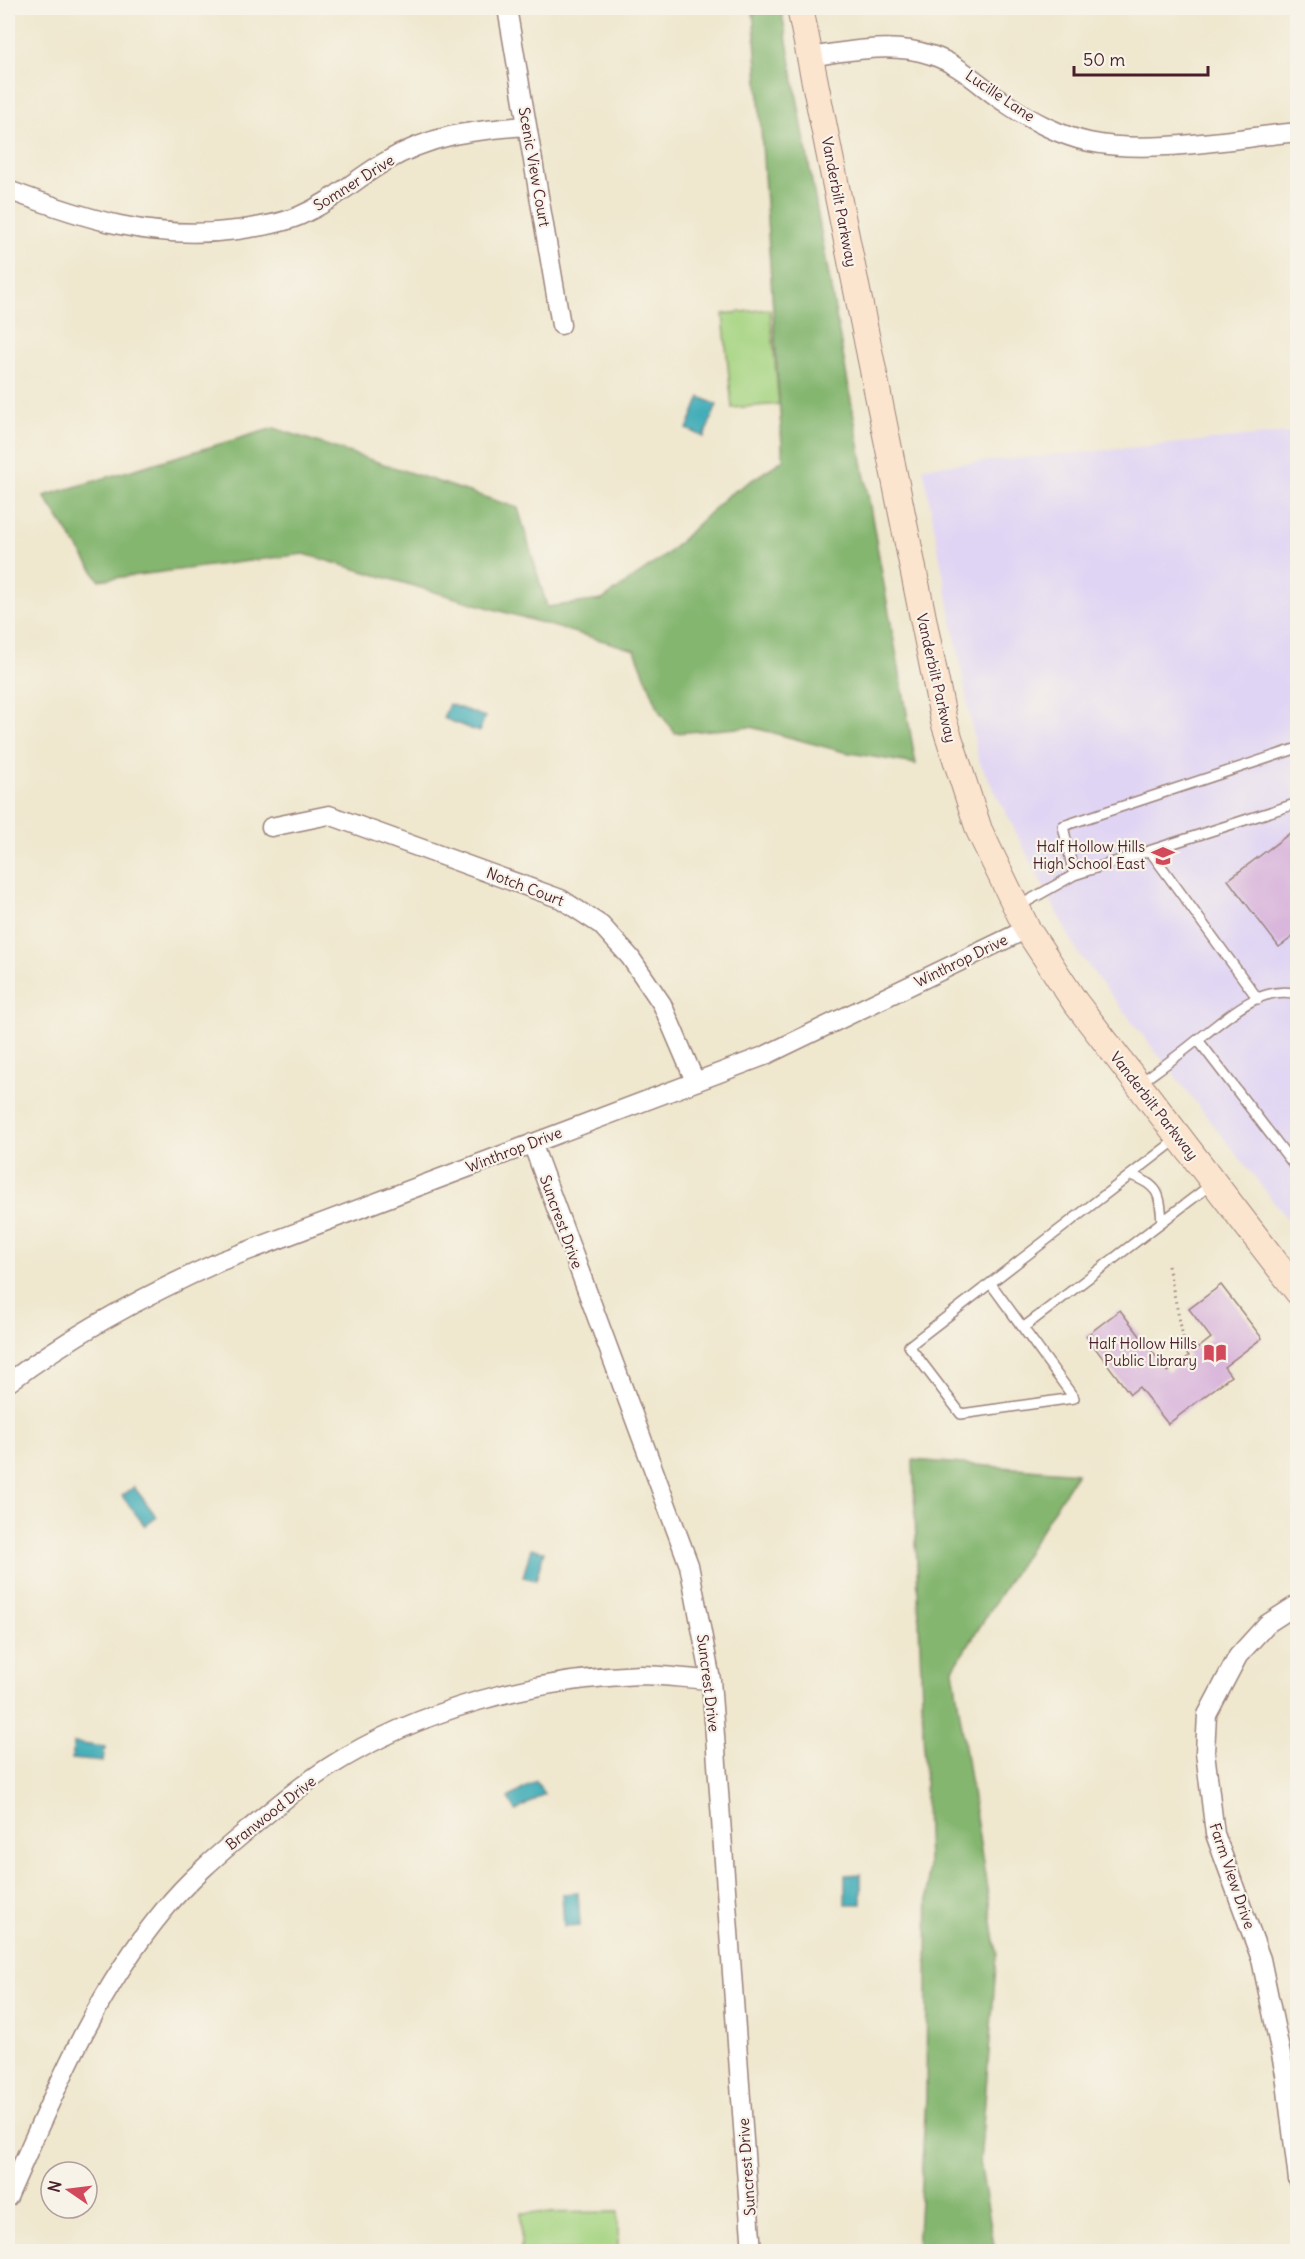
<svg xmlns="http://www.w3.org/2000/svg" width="1305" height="2259" viewBox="0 0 1305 2259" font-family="Delius,sans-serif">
<rect width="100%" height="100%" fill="#f7f3e8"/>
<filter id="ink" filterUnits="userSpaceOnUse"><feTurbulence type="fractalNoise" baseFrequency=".0167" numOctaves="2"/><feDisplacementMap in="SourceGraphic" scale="12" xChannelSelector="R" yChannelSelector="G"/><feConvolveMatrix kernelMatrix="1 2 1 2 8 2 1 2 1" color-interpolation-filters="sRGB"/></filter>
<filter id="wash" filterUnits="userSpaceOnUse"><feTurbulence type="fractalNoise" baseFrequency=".008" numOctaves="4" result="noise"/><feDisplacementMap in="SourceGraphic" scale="24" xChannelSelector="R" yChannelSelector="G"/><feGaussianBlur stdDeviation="1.35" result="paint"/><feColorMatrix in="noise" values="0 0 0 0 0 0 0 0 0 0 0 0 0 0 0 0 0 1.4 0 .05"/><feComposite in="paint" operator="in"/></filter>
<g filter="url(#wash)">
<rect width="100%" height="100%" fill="#efe7ce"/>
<path fill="#e0d4f4" d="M1297,432v799l-219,-278 -100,-194 -55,-292z"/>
<path fill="#a5d481" stroke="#787a56" stroke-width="1.5" d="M770,309l9,95 -47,4 -9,-94z
M618,2212v39h-97v-38z"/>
<path fill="#84b66f" stroke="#676a4d" stroke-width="1.5" d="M753,8h28l135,756 -72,-12 -93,-25 -76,6 -15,-20 -25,-63 -331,-96 -205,26 -55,-84 230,-68 244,80 29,99 55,-7 64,-45 61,-59 56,-36z
M913,1460l164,13 -124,196 44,285 -17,208 15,89h-78l9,-154 2,-236z"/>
<path fill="#3aaab6" stroke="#426470" stroke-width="1.5" d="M700,397l17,8 -13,32 -17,-8z
M449,704l36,13 -6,15 -36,-14z
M134,1487l23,30 -12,9 -23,-30z
M531,1548l13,3 -8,29 -13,-3z
M74,1743l31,4 -2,15 -31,-3z
M536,1781l8,13 -28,17 -8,-13z
M861,1874v30h-16v-29z
M578,1893l2,32 -16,1 -2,-32z"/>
<g id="blocks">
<path fill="#d9b6dc" d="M1298,827v106l-19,14 -51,-67z
M1221,1285l41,53 -38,29 7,9 -63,48 -29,-37 -9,7 -44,-58 34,-26 48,62 21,-16 -5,-6 4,-4 5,-3 4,6 14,-11 -22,-29z"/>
</g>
</g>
<g filter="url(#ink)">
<use href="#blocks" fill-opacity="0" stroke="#9c837c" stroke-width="1.5"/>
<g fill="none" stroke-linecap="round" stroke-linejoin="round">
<g stroke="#9c837c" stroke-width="12">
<path id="lane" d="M1150,851l108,148
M1074,875l-11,-49 235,-78
M1019,906l55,-31 224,-72
M1198,1040l100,130
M1140,1083c19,-14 38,-27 56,-42 29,-21 62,-57 102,-47
M1131,1175c28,11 29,18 31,47
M991,1284l83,114 -113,16 -52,-68 268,-207
M1024,1327l189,-144"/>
</g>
<g stroke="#9c837c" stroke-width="21">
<path id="street" d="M507,8l54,317
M809,57c40,-6 83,-15 122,-2 31,10 50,32 76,49 23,16 54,32 82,38 61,13 146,-4 209,-10
M8,190c78,29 144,51 229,40 20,-3 43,-6 62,-14 33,-14 55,-36 84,-53 49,-29 88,-32 143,-37
M271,827l58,-12 232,84 40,26 29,32 32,47 33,77
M532,1143l157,422 22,115 41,572
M8,1383c66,-50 137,-88 213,-122l543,-205 263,-127
M1298,1604l-31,20 -29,32 -31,59 -2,37 10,82 46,125 24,115 13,106
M8,2197c44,-99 86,-203 156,-287 25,-31 56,-57 86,-82 25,-21 51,-43 79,-61 91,-58 204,-88 311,-92 24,0 48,4 71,5"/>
</g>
<g stroke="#9c837c" stroke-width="28">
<path id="secondary" d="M800,8l144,714 35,108 48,99 48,73 223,290"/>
</g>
<path stroke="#9c837c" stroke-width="3" stroke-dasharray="1.5 4.5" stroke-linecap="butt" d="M1168,1266l16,75 4,5"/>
<use href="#lane" stroke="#fff" stroke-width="9"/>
<use href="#street" stroke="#fff" stroke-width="18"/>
<use href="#secondary" stroke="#fce5cf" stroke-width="26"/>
</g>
</g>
<defs>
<g id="school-bare" transform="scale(1.8)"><path d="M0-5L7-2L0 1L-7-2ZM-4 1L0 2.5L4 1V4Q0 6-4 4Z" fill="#d1495b" stroke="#f7f3e8" stroke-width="2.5" paint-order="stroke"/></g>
<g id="library-bare" transform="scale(1.8)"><path d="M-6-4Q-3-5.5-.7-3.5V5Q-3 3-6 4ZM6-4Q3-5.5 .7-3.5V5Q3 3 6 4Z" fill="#d1495b" stroke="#f7f3e8" stroke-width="2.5" paint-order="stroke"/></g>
</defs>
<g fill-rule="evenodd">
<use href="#school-bare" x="1163" y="856"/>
<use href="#library-bare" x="1215" y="1353"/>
</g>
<g text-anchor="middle" stroke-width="4.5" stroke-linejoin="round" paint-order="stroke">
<g font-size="15" fill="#4a1f2b" stroke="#f7f3e8">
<text transform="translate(1000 96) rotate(34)" y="5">Lucille Lane</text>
<text transform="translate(534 167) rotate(80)" y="5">Scenic View Court</text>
<text transform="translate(354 183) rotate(-32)" y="5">Somner Drive</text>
<text transform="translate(839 202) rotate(79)" y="5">Vanderbilt Parkway</text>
<text transform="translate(936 678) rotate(77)" y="5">Vanderbilt Parkway</text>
<text transform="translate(525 887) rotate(21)" y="5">Notch Court</text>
<text transform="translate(961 961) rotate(-26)" y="5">Winthrop Drive</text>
<text transform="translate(1154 1106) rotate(52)" y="5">Vanderbilt Parkway</text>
<text transform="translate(514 1150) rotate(-21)" y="5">Winthrop Drive</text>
<text transform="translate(561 1222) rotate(70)" y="5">Suncrest Drive</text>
<text transform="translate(708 1683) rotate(83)" y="5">Suncrest Drive</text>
<text transform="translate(271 1813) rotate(-38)" y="5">Branwood Drive</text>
<text transform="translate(1232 1876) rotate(71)" y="5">Farm View Drive</text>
<text transform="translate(747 2167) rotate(-94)" y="5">Suncrest Drive</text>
</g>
<g font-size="15" fill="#4a1f2b" stroke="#f7f3e8" text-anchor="end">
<text x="1145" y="852">Half Hollow Hills<tspan x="1145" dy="17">High School East</tspan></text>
<text x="1197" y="1349">Half Hollow Hills<tspan x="1197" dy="17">Public Library</tspan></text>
</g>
</g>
<rect width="1305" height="2259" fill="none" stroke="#f7f3e8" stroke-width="30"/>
<g transform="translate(69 2190) rotate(284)"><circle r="28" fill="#f7f3e8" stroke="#b29e9c" stroke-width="1.5"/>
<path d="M0-4.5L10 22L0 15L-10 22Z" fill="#d1495b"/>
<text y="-9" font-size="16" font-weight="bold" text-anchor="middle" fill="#4a1f2b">N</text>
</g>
<path d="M1074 66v9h134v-9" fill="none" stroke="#4a1f2b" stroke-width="3"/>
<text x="1083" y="66" font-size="18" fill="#4a1f2b" stroke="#f7f3e8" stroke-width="4.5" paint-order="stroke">50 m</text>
</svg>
